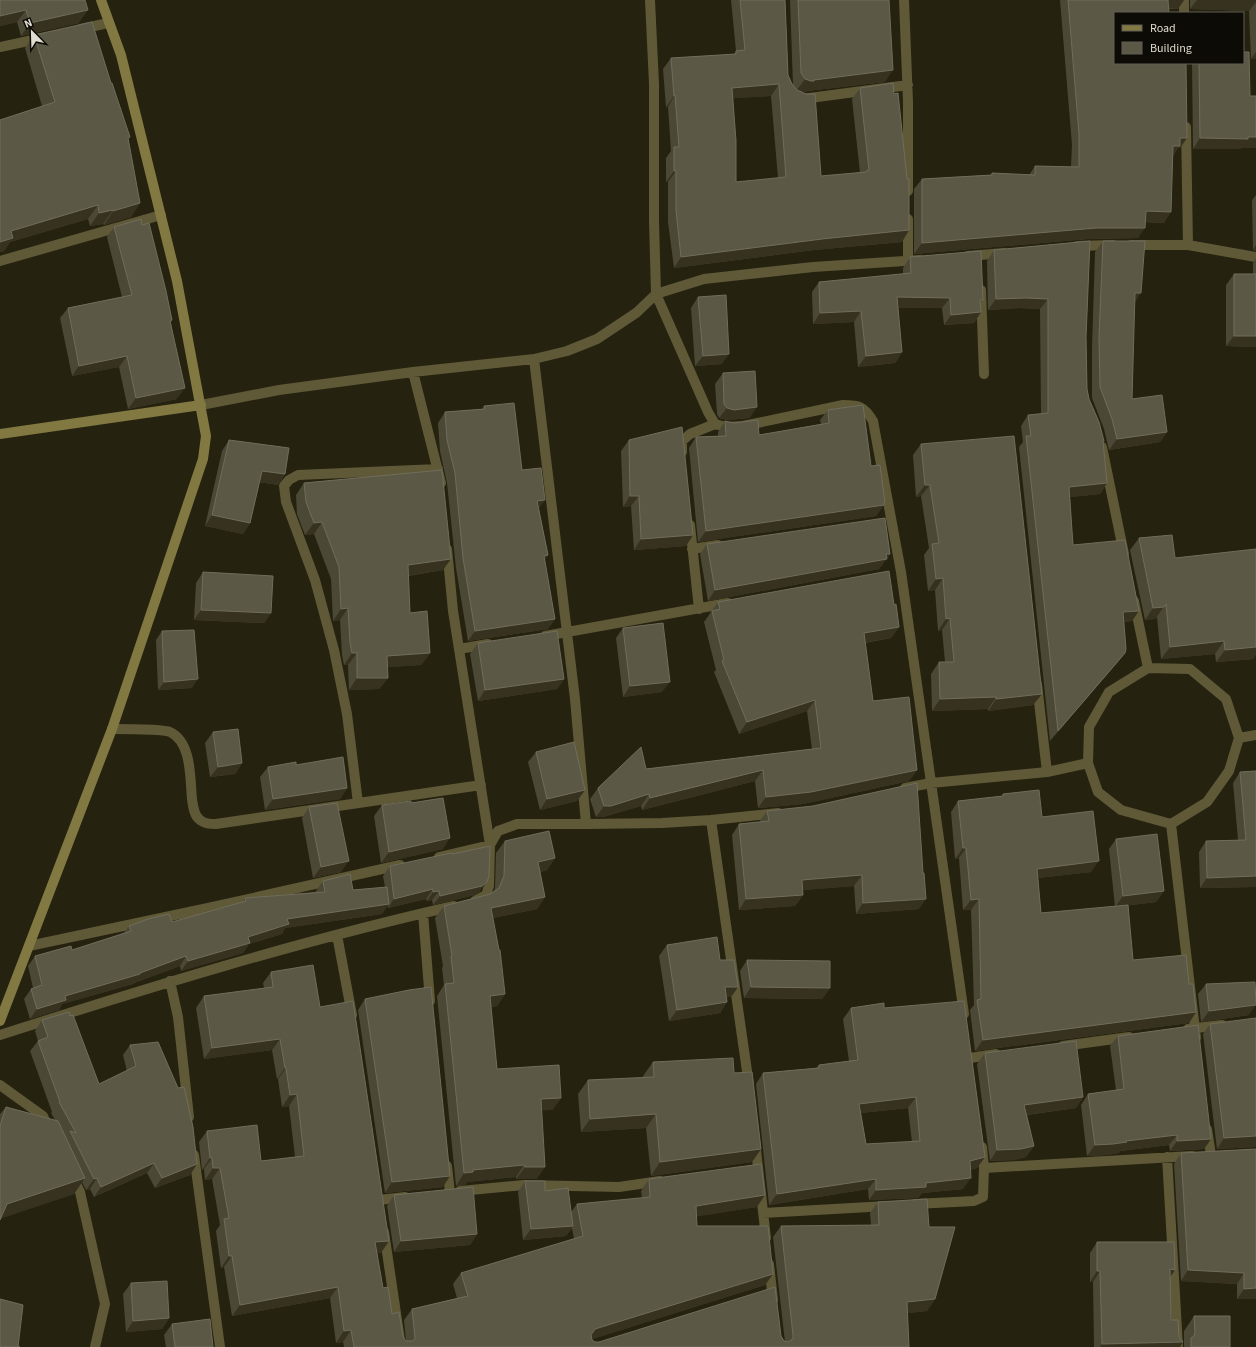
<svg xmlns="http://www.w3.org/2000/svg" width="1256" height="1347" viewBox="0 0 1256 1347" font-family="'Source Sans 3',sans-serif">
<rect width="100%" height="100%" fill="#25220f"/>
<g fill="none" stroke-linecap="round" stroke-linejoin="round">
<path stroke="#5f5938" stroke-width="10" d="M650,0l4,84v137l2,73 52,118 7,12 11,3 17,-1 100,-21c16,0 21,1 30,16l28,151 63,442
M904,0l4,102v89
M1184,0v13
M81,29l27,-6
M0,47l42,-9
M802,99l106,-14
M1186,127l2,118
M1131,245h57l68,12
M1077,246l36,-1
M968,256l36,-3
M0,261l161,-46
M908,261v-42
M981,290l3,84
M534,359l41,340 11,125 76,-1 49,-3 67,-7
M413,372l28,111
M201,405l78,-15 134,-18 121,-13 33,-8 30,-12 39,-26 20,-19 48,-15 109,-12 107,-7
M1102,447l22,107
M682,452v-11l8,-7 25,-10
M690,525l9,84
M447,549l6,62 6,38 29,-5
M692,549l26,-4
M1134,601l14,67
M545,636l183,-33
M1037,684l10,88
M112,729c11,0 51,0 58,3 22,10 20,47 22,67 1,7 2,16 7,20 5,5 11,5 17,5l265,-39
M1088,763l10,29 23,18 50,14
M905,788l26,-5 116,-11 41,-9 1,-36 20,-35 39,-24 42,1 36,30 13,39 17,-3
M358,803l-11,-89 -13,-64 -19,-70 -29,-78 -2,-16 5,-6 9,-5 140,-6
M711,820l38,265
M439,857l51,-12 -31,-196
M475,901l11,-6 3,-9 1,-41 8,-14 19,-7h69
M423,913l7,88
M337,935l15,80
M29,946l179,-38 192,-43
M170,981l8,36 11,100
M1188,1029l34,-4
M0,1035c150,-48 300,-94 454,-129
M1196,1038l-25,-214 36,-22 22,-31 10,-33
M1063,1046l66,-9
M970,1058l26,-4
M0,1085l43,31 5,12
M1207,1129l4,26
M755,1141l11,97
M982,1147l2,21 208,-12
M194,1155l26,192
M1167,1157l11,190
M447,1166l3,27
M73,1177l7,15 25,112 -10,43
M460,1191l64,-6 95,2 41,-6
M379,1200l26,-3
M915,1204l59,-3 9,-4 1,-29
M763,1213l124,-7
M384,1232l17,115
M769,1264l4,36"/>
<path stroke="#827842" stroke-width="10" d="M0,434l201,-29
M0,1021l112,-292 91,-270 3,-23 -29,-155 -56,-226 -20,-55"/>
</g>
<path fill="#4c4836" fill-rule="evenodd" d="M0,0l79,23 -58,13 -4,-14 -17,4z
M731,0h54l3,75 4,9 3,4 -2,-3 -3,-85h99l-4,82 -78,9 -1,1h-3l18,84 39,-3 -8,-74 8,-11 34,6 15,136 -7,12 -88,8 -140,18 -6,-46v-40h-2v-24l5,-7 -3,-44h-2l-3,-38 8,-11 63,-4 2,-3zM771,96l7,82 -42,4 -3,-84z
M1060,0h124l-6,9h-9l-54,4 72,125 -7,10h-2l-5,8 -9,67 -18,-1 -8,16 -50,1 -174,15v-65l8,-10 69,-4 1,-2 37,2 6,-9 36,1 1,-22z
M1190,0h66v59h-5l-2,-48 -59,-2z
M34,35l94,105 12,63 -9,14 -27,8 -1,-1 -13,2 -2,-7 -78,23 -6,9 -4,1v-132l42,-14 -17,-58z
M1192,63h7l51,33h6v52h-15l-1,1h-47z
M1256,195v56l-3,-1 -1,-50z
M142,225l30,95 -1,2 6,77 -49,10 -9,-42 -47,9 -12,-58 8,-10 54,-11 -15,-60 7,-10z
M1090,241l-4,96 1,52 2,10 15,42 -1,2 4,40 -7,11 -30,3 3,48 59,76 -8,1 1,31 -8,10 -67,78 -31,-294 4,-5 -2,-16 7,-11 13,-1 -1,-105 -21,-1 -31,2 -1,-49 7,-11z
M1103,241l31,62 -2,96 35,33 -7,10 -51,8 -5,-21 -12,-31v-50l3,-96z
M910,257l73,43 -3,3 1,9 -7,11 -30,2 -2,-17h-44l4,44 -7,11 -37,4 -4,-45 -41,2 -1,-32 7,-10 84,-8v-6z
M1256,258v89l-30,-1v-61l8,-11h19v-11z
M698,297l24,67 -27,2 -4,-58z
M723,373l27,45 -23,2 -8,-2 -2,-4 -2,-30z
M484,406l38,64 17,39 9,46 -4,5 11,59 -7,10 -80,12 -12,-73 -9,-85 -7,-32 -2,-28 7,-11 37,-3z
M828,410l43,56 14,37 -9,13 -178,26 -9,-94 7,-11 22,-1v-4l7,-11 34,14 62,-11 -1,-4z
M229,440l56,34 -7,11 -19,-3 -9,41 -7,11 -38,-8 17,-75z
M629,440l64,95 -7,11 -52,4 -3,-44 -8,1 -2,-56z
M921,444l121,250 -9,11 -45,6v-2l-56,2 -1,-37 8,-12h6l-3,-32 -4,1 -3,-41 -7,1 -4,-36 5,-7 -8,-52 -5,1 -3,-42z
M304,483l139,87 -35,6 2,37 20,40 -9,12 -34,2 1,11 -9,11 -30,1 -1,-25h-4l-2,-10 -2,-35 -7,1 -2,-42 -17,-45 -9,1 -8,-21 -1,-19z
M1139,538l36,20 79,101 -38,3 -1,-8 -54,5 -4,-42 -2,2 -10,1 -15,-70z
M707,544l183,10 -11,15 -171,32 -8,-47z
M203,572l68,41 -7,10 -70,-3 2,-37z
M718,602l176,3 5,22 -8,11 -26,5 8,58 44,69 -8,11 -106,23 -45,4 -3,-27 -113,29 -1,-4 -38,11h-7l-6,-18 8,-11 48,-19 166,-20 -5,-38 -68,23 -25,-62 2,-2 -12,-48z
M623,628l39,64 -39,5 -7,-59z
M162,631l30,57 -34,2 -2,-50z
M478,643l86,36 -7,10 -79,12 -8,-47z
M213,732l29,31 -7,11 -25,3 -5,-34z
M536,752l49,38 -8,11 -37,9 -12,-48z
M268,767l79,21 -7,11 -75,11 -5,-33z
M1240,772l16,115 -56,1 -1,-36 7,-11 32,-1 -5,-57z
M1003,794l39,23 49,55 -53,6 3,35 92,47 56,24 7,28 -7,11 -214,28 -5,-41 4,-5 -3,-95h-8l-4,-52 -4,1 -4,-47 7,-11 44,-5z
M411,803l32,46 -62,14 -7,-47 8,-11z
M309,807l32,65 -28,6 -11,-60z
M767,811l152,98 -63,5 -2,-28 -52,4 1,5 -8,11 -56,4 -7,-75 7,-11 21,-2v-1z
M1116,839l48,52 -8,11 -41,5 -6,-58z
M505,841l50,17 -8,12 -7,2 5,25 -8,12 -44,9 12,76 -8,12 -6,1 6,62 64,29 -9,12h-10l-5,69h-21v-2l-49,5 -2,3 -9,1 -19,-190 7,-11 -2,-17 1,-2 -8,-48 9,-12 46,-12 4,-2 1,-4 1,-35z
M452,854l28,37 -5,4 -42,10 -1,-5 -5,1 -1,-2 -38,9v-3l-6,9 -97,14 -3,6 -33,10 -6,9 -62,18 -1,-5 -46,17 -1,1 -71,20 -3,6 -29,9 -6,-20 7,-10 2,-1 -5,-22 7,-10 37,-6 51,-16 6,-8 43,-4 71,-20 2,-4 71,-6v-1l7,-10 30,9 32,-3 -2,-11 7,-10z
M667,945l53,15 18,27 -7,10h-5l1,5 -7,11 -51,8 -10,-65z
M747,960l83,28 -8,11 -78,-1 -4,-27z
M271,972l49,35 61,246h-4l6,35 9,26 11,23 3,4 -2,-21 8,-11 45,-11 -4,-14 8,-11 113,-34 -2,-11 -6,8 -43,4 -5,-48 7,-11 20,10 26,21 6,-8 65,-6 -1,-7 8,-12 108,28 -61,9 1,10 76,48 -8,11 -173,54 3,3 186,-6 3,5 1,1 -12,-105 8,-11 90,-1 -1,-12 8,-11 51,25 6,72 -8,12 -20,2 2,34h-565l-1,-5 -7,1 -6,-45 -98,18 -8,-49 -3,1 -5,-37 4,-6 -8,-46 -7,1 -1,-11 -2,1 -3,-28 8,-11 54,30 34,-4 -6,-51 -7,1 -4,-28h-1l-5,-29 -68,9 -8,-51 8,-12 60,-8 -1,-5z
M1206,984l43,31 -48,7 -3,-28z
M365,999l78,188 -58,6 -27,-183z
M851,1008h33l101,149 -8,11 -7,2 -7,19 -41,4 -4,5 -49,2 -1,-11 -99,16 -13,-121 7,-11 53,-5 3,-3 30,-4 -6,-42zM908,1108l4,34 -46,2 -5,-31z
M70,1016l29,68 28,-13 -4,-16 7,-10 67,119 -7,11 -35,13 -8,-15 -53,24 -4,-8 -4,1 -4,-8 -8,12 -73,24 -1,2v-106l6,-7 49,13 -4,-7 1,-1 -22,-61 8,-10 -3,-10 7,-11z
M1210,1024l46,123 -39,2 -14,-115z
M1118,1036l93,103 -7,10 -34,2 -1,-6 -49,6 -1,2 -13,2 -19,1 -6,-51 7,-11 28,-4 -6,-44z
M985,1053l98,44 -7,11 -49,7 7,31 -8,11 -12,3 -24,1 -13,-97z
M653,1062l81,11 27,76 -9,13 -101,14 -5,-48 -65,4 -3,-38 10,-14 55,-2v-2z
M1256,1149v150h-19v-15l-56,-3 -7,-117 7,-11z
M394,1195l83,39 -7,11 -76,7 -7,-46z
M1097,1242l78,28 -5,7 1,43 9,27h-86l-1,-65h-3v-29z
M131,1283l38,35 -7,11 -36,3 -3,-38z
M1194,1316l36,31h-46v-16z
M172,1324l41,23h-47l-2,-12z"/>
<path fill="#36321f" d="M1167,0h17l-6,9 -17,-1z
M1197,0h59v2l-7,9 -59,-2z
M26,10l-9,12 -17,4v-10z
M88,10l-9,13 -58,13 9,-13z
M1256,52v7h-5z
M893,70l-8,12 -78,9 -1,1h-3l-6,-2 8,-11 9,1z
M779,84l-8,12 -47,3 8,-11z
M675,95l-7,12h-2l8,-11z
M1248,137h8v11h-15l-1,1h-47l7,-11z
M1180,138h7l-7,10h-2l-6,9h-6z
M674,171h2l-8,11h-2z
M140,203l-9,14 -27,8 9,-14z
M98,205l-10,14 -78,23 -6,9 -4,1v-10l11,-11z
M113,210l-10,14 -13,2 9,-13z
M1146,211l25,1 -7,11 -25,-1z
M1096,228h49l-7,10 -50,1 -174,15 8,-11z
M909,230l-7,12 -88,8 -140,18 7,-11 141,-18z
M1256,245v6l-3,-1z
M1135,293h6l-7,11z
M897,297l53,1 -8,10h-53z
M1026,298l22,1 -8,10 -21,-1 -31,2 8,-11z
M861,311l-7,11 -41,2 7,-11z
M981,312l-7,11 -30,2 7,-10z
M1234,336h22v11l-30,-1z
M902,352l-7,11 -37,4 8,-11z
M729,354l-7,10 -27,2 8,-10z
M127,356l-8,11 -47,9 7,-10z
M185,388l-8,11 -49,10 8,-11z
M757,407l-7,11 -23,2 -8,-2 8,-10z
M1167,432l-7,10 -51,8 8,-11z
M262,471l23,3 -7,11 -24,-4z
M1107,483l-7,11 -38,4 7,-11z
M925,485h5l-9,11 -5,1z
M630,496h9l-8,10 -8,1z
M545,500l-7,10 -1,-9z
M884,503h1l-9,13 -178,26 8,-11z
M212,515l38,8 -7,11 -38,-8z
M322,522l-8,12 -9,1 9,-12z
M693,535l-7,11 -52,4 7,-11z
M886,554h4l-11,15 -171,32 7,-11z
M548,555l-7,11 3,-10z
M451,559l-8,11 -44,7 9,-12z
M943,578l-8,12 -7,1 8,-12z
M1166,604l-11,15 -10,1 8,-12z
M348,608l-8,12 -7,1 8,-12z
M201,610l70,3 -7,10 -70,-3z
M1139,611l-7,10 -16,2 7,-11z
M950,618l-8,12 -4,1 8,-12z
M555,619l-7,10 -80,12 7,-10z
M899,627l-8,11 -35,6 8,-11z
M1224,641l-9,13 -54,5 9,-12z
M1256,647v8l-2,4 -38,3 9,-12z
M352,653h5l-9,12h-4z
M430,653l-9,12 -42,3 8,-12z
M1125,653l-8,10 -67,78 8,-10z
M357,678h31l-9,11 -30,1z
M198,679l-6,9 -34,2 6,-8z
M564,679l-7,10 -79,12 7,-11z
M670,682l-8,10 -39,5 7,-11z
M1042,694l-9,11 -45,6 8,-12z
M996,697l-8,12 -56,2 8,-12z
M815,700l-8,11 -68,23 8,-12z
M242,763l-7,11 -25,3 8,-10z
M763,770l-8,11 -113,29 8,-12z
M917,770l-8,11 -106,23 -45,4 8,-11z
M347,788l-7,11 -75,11 8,-11z
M585,790l-8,11 -37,9 7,-11z
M649,794l-8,12 -38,11h-7l8,-11z
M450,838l-7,11 -62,14 8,-11z
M963,848h3l-7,10 -4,1z
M555,858l-8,12 -18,4 9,-12z
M349,861l-8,11 -28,6 8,-11z
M1099,861l-8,11 -61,7 7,-10z
M862,875l-8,11 -60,5 8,-11z
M1256,876v11l-56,1 7,-10z
M487,882l-7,9 -5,4 -42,10 7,-9z
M433,889l-7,10 -38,9 6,-9z
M439,891l-7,9 -5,1 6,-9z
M1164,891l-8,11 -41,5 8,-11z
M803,895l-8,11 -56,4 7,-11z
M545,897l-8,12 -54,11 8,-12z
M926,899l-7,10 -63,5 7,-11z
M979,899l-8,11h-8l8,-10z
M389,904l-7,10 -97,14 -3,6 -33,10 -6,9 -62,18 7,-10 60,-24 39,-18z
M186,956l-6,10 -46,17 -1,1 -71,20 -3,6 -29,9 7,-10 28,-13 75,-23z
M725,987h13l-7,10h-14z
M751,987l79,1 -8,11 -78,-1z
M505,994l-8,12 -15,2 8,-12z
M727,1002l-7,11 -51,8 8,-11z
M1256,1005l-7,10 -48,7 8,-11z
M1196,1012l-7,11 -214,28 8,-11z
M280,1039l-8,11 -68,9 8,-11z
M285,1068h1l-8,11h-1z
M297,1094l-8,12 -7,1 8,-12z
M916,1097l-8,11 -56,6 7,-10z
M1083,1097l-7,11 -59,8 7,-11z
M561,1098l-9,12 -19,1 8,-12z
M656,1114l-10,14 -65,4 9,-13z
M1177,1135l-8,10 -49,6 -1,2 -13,2 -19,1 8,-11 31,-4z
M1256,1136v11l-39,2 7,-11z
M1211,1139l-7,10 -34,2 7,-10z
M1034,1146l-8,11 -12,3 -24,1 7,-11z
M761,1149l-9,13 -101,14 9,-14z
M985,1157l-8,11 -15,4 8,-11z
M210,1158h2l-8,11 -2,1z
M154,1163l-7,10 -53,24 7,-10z
M197,1164l-7,11 -35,13 7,-10z
M524,1165l-8,12 -49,5 -2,3 -9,1 8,-13 9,-3z
M525,1167h20l-8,12h-21z
M213,1168h7l-8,11 -7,1z
M450,1176l-7,11 -58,6 7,-11z
M85,1178l-11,16 -74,25 7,-15z
M97,1178l-7,11 -4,1 8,-11z
M971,1178l-8,11 -41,4 -4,5 -49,2 7,-10 50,-7z
M876,1179l-8,10 -99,16 8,-11z
M765,1195l-8,12 -69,11 8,-12z
M573,1226l-7,10 -43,4 8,-11z
M477,1234l-7,11 -76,7 7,-11z
M389,1241l-8,12 -14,1 8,-12z
M229,1256h3l-8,11 -3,1z
M1170,1269l5,1 -7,10z
M1188,1270l56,3 -7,11 -56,-3z
M1097,1271h3l-7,11h-3z
M773,1274l-8,11 -178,56 8,-12z
M338,1287l-8,11 -98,18 8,-11z
M1256,1288v11h-19l7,-10z
M935,1299l-8,12 -28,3 8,-12z
M169,1318l-7,11 -36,3 7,-11z
M351,1330l-8,12 -7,1 8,-12z
M1183,1342l-3,5h-80l2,-3z"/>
<path fill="#5c5846" stroke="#706d5c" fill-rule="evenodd" d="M0,0h85l3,10 -58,13 -4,-13 -26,6z
M740,0h45l3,75 4,9 5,6 9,4h9l6,82 45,-4v-1l3,-1 -9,-82 33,-5 1,11 4,-1 9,86h2v51l-87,9 -141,18 -5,-46v-40h-2v-24h5l-4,-52 -1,1 -3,-38 65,-4v-3l9,-1zM779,84l7,93 -50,5v-41l-4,-53z
M798,0h91l4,70 -79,10v1h-3l-6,-2 -4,-6z
M1068,0h100l1,13h-54v50h71l1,75h-7v8h-7l-2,66 -25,-1 -1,17h-49l-174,15v-64l70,-4v-2l43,2v-9l44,1v-33z
M92,22l19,61h1l18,54 -2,1 12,65 -27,8v-1l-14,3 -1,-8 -87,26 2,7 -13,4v-122l55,-18 -21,-67z
M1243,52h6l1,44h6v41h-8v2l-48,-1 -1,-75h44z
M141,219l1,6 7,-2 17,68 6,29 -2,1 15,67 -49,10 -9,-42 -48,10 -11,-58 64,-13 -18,-68z
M1090,241l-4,96 1,52 2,10 10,23 5,19h-1l4,42 -38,4 4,58 52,-5 14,71 -16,1 3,37 -1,4 -67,78 -32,-295h5l-3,-21 20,-2v-114l-22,-1 -30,1 -2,-49z
M1103,241h42l-4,52h-6l-3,106 30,-4 5,37 -50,7 -5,-20 -12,-32 -1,-50z
M981,251l2,49h-3l1,12 -30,3 -1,-17 -53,-1 5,55 -36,4 -5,-45 -41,2 -1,-31 92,-9 -1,-16z
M1234,274h22v62h-22z
M726,295l3,59 -26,2 -5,-59z
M755,371l2,36 -23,3 -7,-2 -3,-4 -1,-31z
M514,403l8,67 19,-2 4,32 -8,1 11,54 -4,1 11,63 -80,12 -12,-73 -8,-85 -8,-33 -2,-28 40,-3 -1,-3z
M863,405l8,61 9,-1 5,38h-1v2l-178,26 -10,-94 30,-1 -1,-15 9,2 24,-3 1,15 70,-12 -1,-13z
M682,427l11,108 -52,4 -2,-43h-9l-1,-56z
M1014,436l28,258 -46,5v-2l-56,2 -1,-37h15l-4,-44 -4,1 -3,-41 -7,1 -4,-35 7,-1 -9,-58h-5l-4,-41z
M229,440l60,8 -4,26 -23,-3 -12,52 -38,-8z
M442,470l9,89 -43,6 2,48 17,-2 3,42 -43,3 1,22h-31v-25h-5l-2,-10 -2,-35 -7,1 -2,-42 -17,-45 -8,1 -8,-21 -2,-19z
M885,518l5,36h-4l1,5 -172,31 -8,-46z
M1172,535l3,23 81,-9v98l-31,3 -1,-9 -54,6 -4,-43 -2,3 -11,1 -14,-70z
M889,571l5,34 2,-1 3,23 -35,6 9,68 36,-4 8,73 -106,22 -45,5 -3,-27 -113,28 -1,-4 -38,12h-7l-6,-18 43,-41 5,22 175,-21 -6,-48 -68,22 -25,-61 2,-1 -12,-49 8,-2 -2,-7z
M203,572l70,4 -2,37 -70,-3z
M663,623l7,59 -40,4 -7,-58z
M194,630l4,49 -34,3 -2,-51z
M557,631l7,48 -79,11 -7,-47z
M238,729l4,34 -24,4 -5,-35z
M574,742l11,48 -38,9 -11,-47z
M343,757l4,31 -74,11 -5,-32 28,-5v3z
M1256,771v105l-49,2 -1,-37 40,-1 -6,-68z
M917,783l6,90h1l2,26 -63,4 -1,-28 -60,5 1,15 -57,4 -7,-75 30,-3 -2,-10 46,-5z
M1039,790l3,27 51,-6 6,50 -62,8 4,44 87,-8 5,55 53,-5 3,29h4l3,28 -213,28 -6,-40 4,-1 -2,-100 -8,1 -5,-52h-3l-5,-47 45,-5v-2z
M443,798l7,40 -61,14 -7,-47 29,-4v2z
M337,803l12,58 -28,6 -12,-60z
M549,831l6,27 -17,4 7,35 -54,11 8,42h1l5,44 -15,2 7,73 62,-4 2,33 -20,1 4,68h-20l-1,-2 -51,5v2l-9,1 -19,-189 9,-1 -3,-27h1l-8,-50 46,-12 9,-6 5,-12 1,-35z
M1157,834l7,57 -41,5 -7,-57z
M490,846l-1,30 -2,6 -5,4 -42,10 -1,-5 -6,1v-3l-39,10 -4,-33 61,-13 1,1z
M350,874l3,16 34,-3 2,17 -102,15 2,5 -41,13 2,6 -62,18 -2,-5 -46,17v1l-75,22 1,4 -29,9 -6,-20 11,-4 -7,-29 36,-10 1,4 59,-19 -2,-5 19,-7 21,-5 3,8 74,-21 -1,-3 80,-6 -2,-11z
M717,937l3,23h14l4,27h-13l2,15 -50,8 -10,-65z
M747,960l83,1v27l-79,-1z
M313,965l7,42 33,-6 36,240 -14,1 8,46 5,-1 4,27 7,-2 4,25 3,4h7l2,-3 -3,-29 56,-13 -7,-23 122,-37 -6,-32 73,-7 -1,-18 112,-15 4,31 -69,11 1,20h71l5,48 -178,55 -4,6 1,5 3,2h4l176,-55 6,49 3,5 4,1 5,-3v-4l-12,-109 98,-1 -1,-23 49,-3 2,28h26l-20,72 -28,3 2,45h-555l-3,-17 -7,1 -6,-44 -98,18 -8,-49h-3l-5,-37 5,-1 -9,-50h-7l-1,-10h-2l-3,-27 50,-6 4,36 43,-5 -7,-62 -7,1 -4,-27h-1l-5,-29 -68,9 -8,-52 69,-9 -2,-15z
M1255,982l1,23 -47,6 -3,-27z
M431,987l19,189 -58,6 -27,-183 44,-9z
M964,1001l21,156 -15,4 1,17 -45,5v4l-50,3v-11l-99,15 -14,-121 56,-5v-3l39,-5 -7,-52 33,-5v5zM916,1097l4,44 -54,3 -7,-40z
M69,1012l1,4 3,-1 26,69 37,-18 -6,-21 28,-3 20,46 6,-1 9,40 4,37 -35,14 -8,-15 -53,24 -4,-9 -3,1 -24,-48 6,2 -17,-31h1l-22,-61 10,-4 -6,-17z
M1256,1018v118l-32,2 -14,-114z
M1198,1025l13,114 -34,2v-6l-51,6 1,1 -14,2 -18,1 -7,-51 36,-5 -6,-53z
M1076,1041l7,56 -59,8 10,41 -13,3 -24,1 -12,-97z
M733,1058l1,15 18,-1 9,77 -101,13 -4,-48 -66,5 -2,-39 66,-3 -1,-15z
M6,1107l52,14 27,57 -78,26 -7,16v-94z
M1256,1149v139l-12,1v-16l-56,-3 -7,-117z
M525,1181h20v10l23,-3 5,38 -42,3z
M473,1187l4,47 -76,7 -7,-46z
M1097,1242h77l1,28 -5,-1 1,51h7l1,17 4,5 -81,2 -2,-73h-3z
M167,1281l2,37 -36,3 -2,-38z
M0,1299l23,6 -5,42h2h-20z
M1194,1316h36v31h-39v-9l3,-2 1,-3z
M210,1319l3,28h-38l-3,-23z"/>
<rect x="1114" y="12" width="130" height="52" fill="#0d0b05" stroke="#615f57"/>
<rect x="1122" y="25" width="20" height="6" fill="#827842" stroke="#615f57"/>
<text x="1150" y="32" font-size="12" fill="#dfddd1">Road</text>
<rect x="1122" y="42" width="20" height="12" fill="#5c5846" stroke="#615f57"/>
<text x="1150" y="52" font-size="12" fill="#dfddd1">Building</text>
<g transform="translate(32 32) rotate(337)" stroke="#0d0b05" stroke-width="3" paint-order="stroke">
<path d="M0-3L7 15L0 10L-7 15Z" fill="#dfddd1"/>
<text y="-6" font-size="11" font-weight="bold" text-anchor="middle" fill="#dfddd1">N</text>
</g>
</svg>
